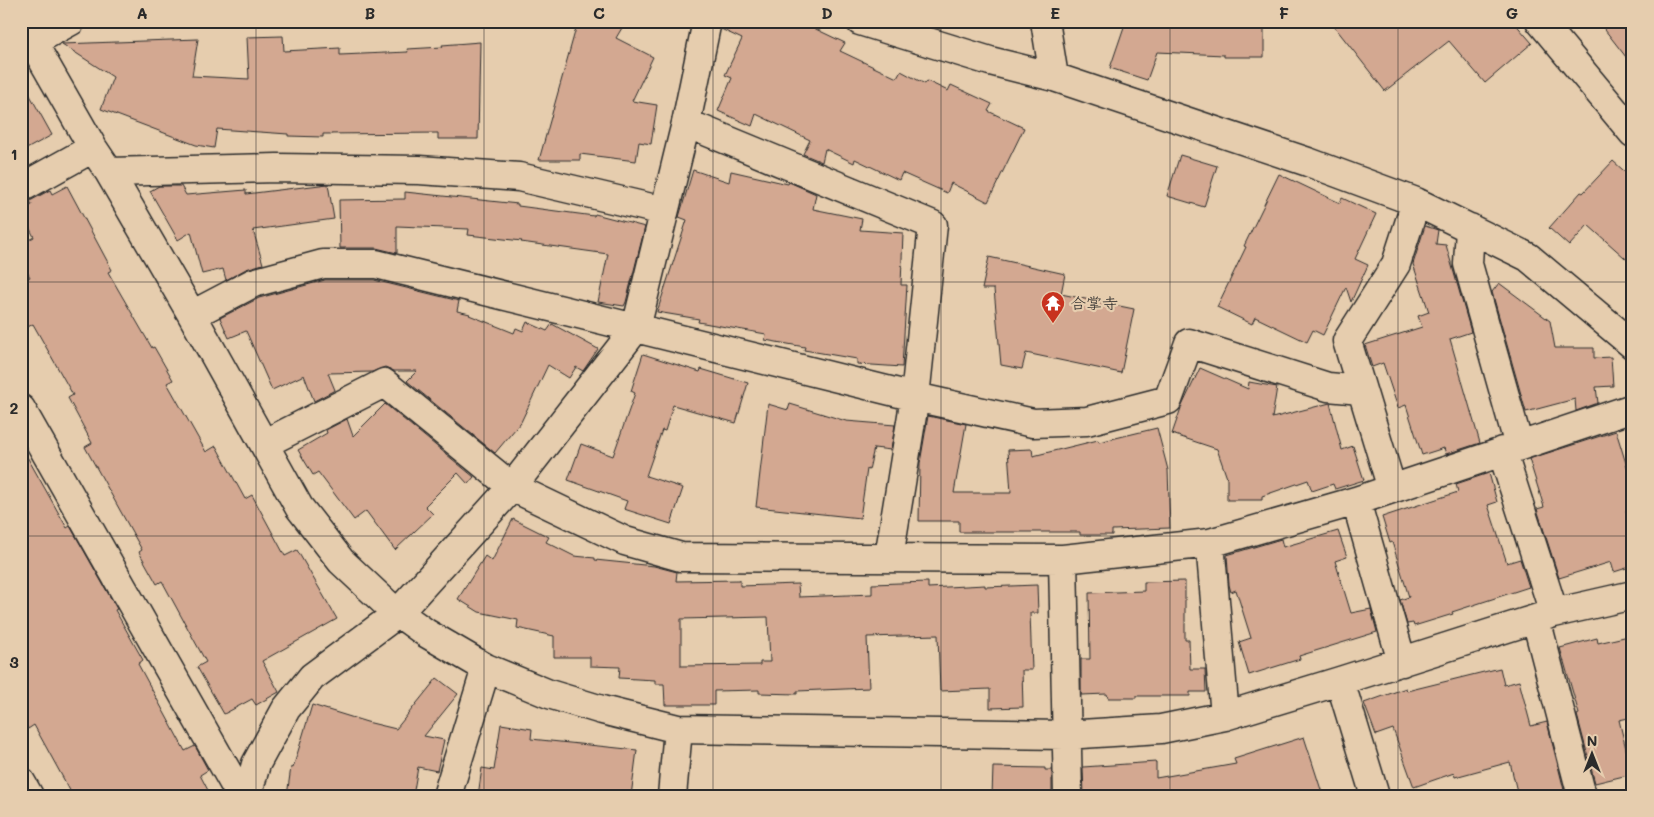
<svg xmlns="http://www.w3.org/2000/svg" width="1654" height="817" viewBox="0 0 1654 817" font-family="Mali,'Klee One',sans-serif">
<rect width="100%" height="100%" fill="#e6cdae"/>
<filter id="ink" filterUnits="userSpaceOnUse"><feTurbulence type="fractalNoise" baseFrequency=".02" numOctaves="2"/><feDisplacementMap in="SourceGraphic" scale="10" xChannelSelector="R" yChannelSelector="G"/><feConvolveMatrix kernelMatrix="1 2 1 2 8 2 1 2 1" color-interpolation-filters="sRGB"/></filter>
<g filter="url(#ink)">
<path fill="#d3a891" stroke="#2b2b2b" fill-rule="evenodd" d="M578,21h48l-10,17 37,19 -21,44 25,4 -6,39 -12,-2 -3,19 -56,-7v6h-41z
M722,21h77l46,22 -5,8 57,27 4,-7 24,13 2,-3 21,10 3,-6 41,19 -4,7 36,17 -36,74 -37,-19 -4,10 -45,-20 -3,7 -44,-21 -1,4 -29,-14 -3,13 -19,-8 7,-14 -54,-26 -4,12 -34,-15 14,-33 -7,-3 17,-36 -21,-10z
M1126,21h33v2l56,3v1h49v30h-40v-2l-67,-3 -10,28 -37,-12z
M1330,21h183l19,22 -47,40 -36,-42 -64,50z
M1598,21h35v45z
M283,36l1,15 56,-3v7l68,-3 -1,-3 36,-2 -1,-2 38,-3 -2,97h-40v-6l-115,1v3l-35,-1v-2l-71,-5 -3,19 -18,-3 -95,-36 12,-32 -51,-33 136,-5 -6,37 57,3 -2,-42z
M21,79l31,56 -31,17z
M1180,155l37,11 -13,41 -37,-11z
M1613,161l20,18v86l-45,-40 -19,21 -20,-18 32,-36 2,1z
M693,170l36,12 2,-11 57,13 1,-2 27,12 -3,15 49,10 -2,11 43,3 -2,52h6l-5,82 -45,-3v-5l-53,-9 1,-3 -40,-7 1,-6 -68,-12 1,-3 -42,-7 30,-92 -8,-3z
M1279,174l61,29 2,-5 34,16 -21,45 13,6 -17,37 -5,-15 -23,48 -10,-5 -6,12 -52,-25 -3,7 -35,-17 29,-60 -2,-1z
M328,184l6,35 -81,11 10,34 -17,5 -20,11 -3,-11 -21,5 -11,-42 -13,8 -28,-49 9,-5h22l5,9 60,-5v4z
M67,186l45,84 -4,2 44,76 2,-1 19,33 -6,3 39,69 10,-6 29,53 7,-4 33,61 12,-6 40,69 -75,42 17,31 -23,13 -4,-6 -28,15 -27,-47 9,-5 -44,-81 -5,3 -18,-32 3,-2 -57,-103 7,-4 -24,-45 5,-3 -40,-71 -12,7v-49l9,-5 -9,-16v-17l13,-7 -13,-26 11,-6 -2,-4 20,-11 2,4z
M405,192l113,12v2l76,10 1,-2 50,13 -19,75 -2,4 -26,-4 10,-48 -87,-12 1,-1 -54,-6 1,-6 -72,-3v27l-21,-5h-36l-1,-48 66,-1z
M1425,226l13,4 -2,14 10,1 25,87 -21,7 30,104 -34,11 -2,-6 -22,7 -16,-50 -8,3 -15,-45 -11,4 -7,-22 57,-18 -4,-11 11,-4 -16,-48z
M989,257l76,17 -4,20 73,15 -13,64 -95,-20 -4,16 -21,-4 -7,-76h-12z
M325,280h49l85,21 -2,10 13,3 -1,1 45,18 2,-5 7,3 4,-9 20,9 5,-7 46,25 -15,22 -7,-4 -7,11 -21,-13 -27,57 -26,31 -88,-72 10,-10h-23l-9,-4 -13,5 -44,1 7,17 -21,11 -10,-26 -32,15 -26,-59 -17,7 -9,-20 39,-20z
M1499,283l51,38 5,27h39v10l17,-1 2,29 -17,1 2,16 -22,8 -1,-12 -49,13 -34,-120z
M643,354l57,18 1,-3 47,14 -12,40 -63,-18 -8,26 -3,-1 -16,46 37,12 -12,36 -47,-15 3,-8 -59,-21 13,-36 32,12 22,-63 -4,-2z
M1200,368l48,21 1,-7 28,5 -5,31 58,-15 12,47 11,-4 11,34 -29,9 -2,-5 -21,7 -4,-11 -46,16v4h-35v-22l-10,-29 -45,-15 9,-26z
M385,404l89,73 -6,7 -10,-11 -33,33 8,8 -38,36 -29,-39 -12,9 -36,-48 -5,3 -15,-25 29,-17 -1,-3 21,-11 6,17z
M768,404l20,6 2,-6 56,17 49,4 -4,25 -17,-2 -5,22 -2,-1 -7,49 -104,-11z
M928,416l38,8 -12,69h57l-3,-43 24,-1 1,7 65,-16 1,2 58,-14 11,42 2,58 -58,2v5h-32v-3h-121v-11h-40l1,-58z
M1616,431l17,55v23l-7,2 7,21v34l-19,6 -3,-10 -52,16 -22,-69 7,-2 -15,-48z
M21,446l46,82 3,-2 47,83 -2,1 28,50 -5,4 47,87 10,-5 13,24 -8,5 11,21h-138l-39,-71 -6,4 -7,-12z
M1489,473l8,29 -9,3 19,58 13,-4 9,28 -77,25 1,2 -39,12 -1,-3 -6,1 -7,-24 9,-3 -17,-55 -2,1 -8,-26 76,-25 -2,-8z
M513,519l36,18 -3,5 28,14 21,2v2l59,6 23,6 -1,9 64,-1v6l58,-2 1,13 73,-3v-10l56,-2v6l57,-3v2l52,-2 1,28h-8l2,57h-10l1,37 -33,1v-19l-50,2 -2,-56 -71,2 2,51 -72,3v3l-38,-1v-3l-45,1v14h-49l-1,-21h-9v-4l-36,-2 1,-11 -30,-1v-9h-36v-21l-37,-8 1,-8 -39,-8 -21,-13 27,-43 7,5zM768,617l2,45h-10v3l-79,1v-47z
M1338,531l9,26 -12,4 16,52 20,-4 6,23 -78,24 1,3 -51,16 -10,-33 12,-4 -15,-48 -5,2 -2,-7 -2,-30 54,-16 2,8z
M1185,581v59h4l1,29h15l1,23h-16v4h-54v2h-28l-1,-4 -26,1v-36h9l-1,-66 55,-2v-9z
M1633,635v82l-14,3 13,54 -37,9 -18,-68 2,-1 -19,-66 37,-10 1,5z
M1500,668l4,17 15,-4 12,45 16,-4 17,68 -4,1 1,5h-43l-8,-34 -55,15 -1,-4 -40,14 -21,-58 -17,6 -12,-32 42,-15 1,3z
M437,678l21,16 -34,42 20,4 -7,31 -19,-4 -5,29h-126l4,-29 2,1 19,-63 55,17 29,7z
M501,724l31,5 -1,10 106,11 -6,46h-153l4,-28 12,2z
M1304,737l19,59h-239l-1,-29 73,-5v16l80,-14 -2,-5z
M993,767l52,1v2h7v26h-60z"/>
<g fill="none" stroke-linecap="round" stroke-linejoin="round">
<g stroke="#2b2b2b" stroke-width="31">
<path id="minor" d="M860,21l130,40 64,16 254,85 108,40 112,55 105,88
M1045,21l9,56
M1540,21l93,112
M21,22l72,126 16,24 83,143 107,192 42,54 49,46 36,26 60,35 63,26 53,16 76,19 387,6 96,-6 64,-13 115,-35 214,-68 79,-18
M33,42l38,-21
M686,123l247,102 -18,172 -26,160
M109,172l168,-4 142,2 100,7 145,34
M21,188l72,-40
M1470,228l-2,36 51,182
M192,315l61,-32 70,-19h53l539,133 118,26 54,-2 81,-21 21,-57 139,44 33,3
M21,409l220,387
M264,444l120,-61 128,104 113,54 56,16 382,2 147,-16 146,-42 277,-93
M1502,451l52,162
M1392,489l-45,-148 49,-77 20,-62
M1356,501l46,161
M1210,543l15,173
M1063,559l5,237
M1536,619l46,177
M1340,681l35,115
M21,782l8,14
M247,796l9,-32 30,-55 26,-32 85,-63 115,-127 124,-159 50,-205 21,-102
M447,796l39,-128
M672,796l6,-67"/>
</g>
<use href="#minor" stroke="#e6cdae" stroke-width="28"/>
</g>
</g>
<path fill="none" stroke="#2b2b2b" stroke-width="1" stroke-opacity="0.55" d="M256,21v775M484,21v775M713,21v775M941,21v775M1170,21v775M1398,21v775M21,282h1612M21,536h1612"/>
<defs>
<g id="temple-pin" transform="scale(1.25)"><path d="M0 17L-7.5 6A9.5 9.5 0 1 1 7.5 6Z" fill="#c8321e" stroke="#e6cdae"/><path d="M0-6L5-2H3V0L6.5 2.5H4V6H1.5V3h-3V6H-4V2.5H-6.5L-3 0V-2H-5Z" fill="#fff"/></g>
</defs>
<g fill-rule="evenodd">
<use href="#temple-pin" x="1053" y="303"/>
</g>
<g text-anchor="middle" stroke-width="4.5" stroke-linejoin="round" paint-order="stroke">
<g font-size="16" fill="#2b2b2b" stroke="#e6cdae" text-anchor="start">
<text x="1070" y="309">合掌寺</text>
</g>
</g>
<rect width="1654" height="817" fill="none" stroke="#e6cdae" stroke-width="55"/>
<g transform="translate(1592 754)" stroke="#e6cdae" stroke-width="4" paint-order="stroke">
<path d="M0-4L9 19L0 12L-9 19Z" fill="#2b2b2b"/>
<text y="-8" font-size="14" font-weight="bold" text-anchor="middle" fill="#2b2b2b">N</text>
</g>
<rect x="28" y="28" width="1598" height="762" fill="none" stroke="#2b2b2b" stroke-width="2"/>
<g font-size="16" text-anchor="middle" font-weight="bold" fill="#2b2b2b">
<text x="142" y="19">A</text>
<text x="370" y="19">B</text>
<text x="599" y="19">C</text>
<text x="827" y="19">D</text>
<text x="1055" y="19">E</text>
<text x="1284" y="19">F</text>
<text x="1512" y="19">G</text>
<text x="14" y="160">1</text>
<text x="14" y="414">2</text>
<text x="14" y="668">3</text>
</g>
</svg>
